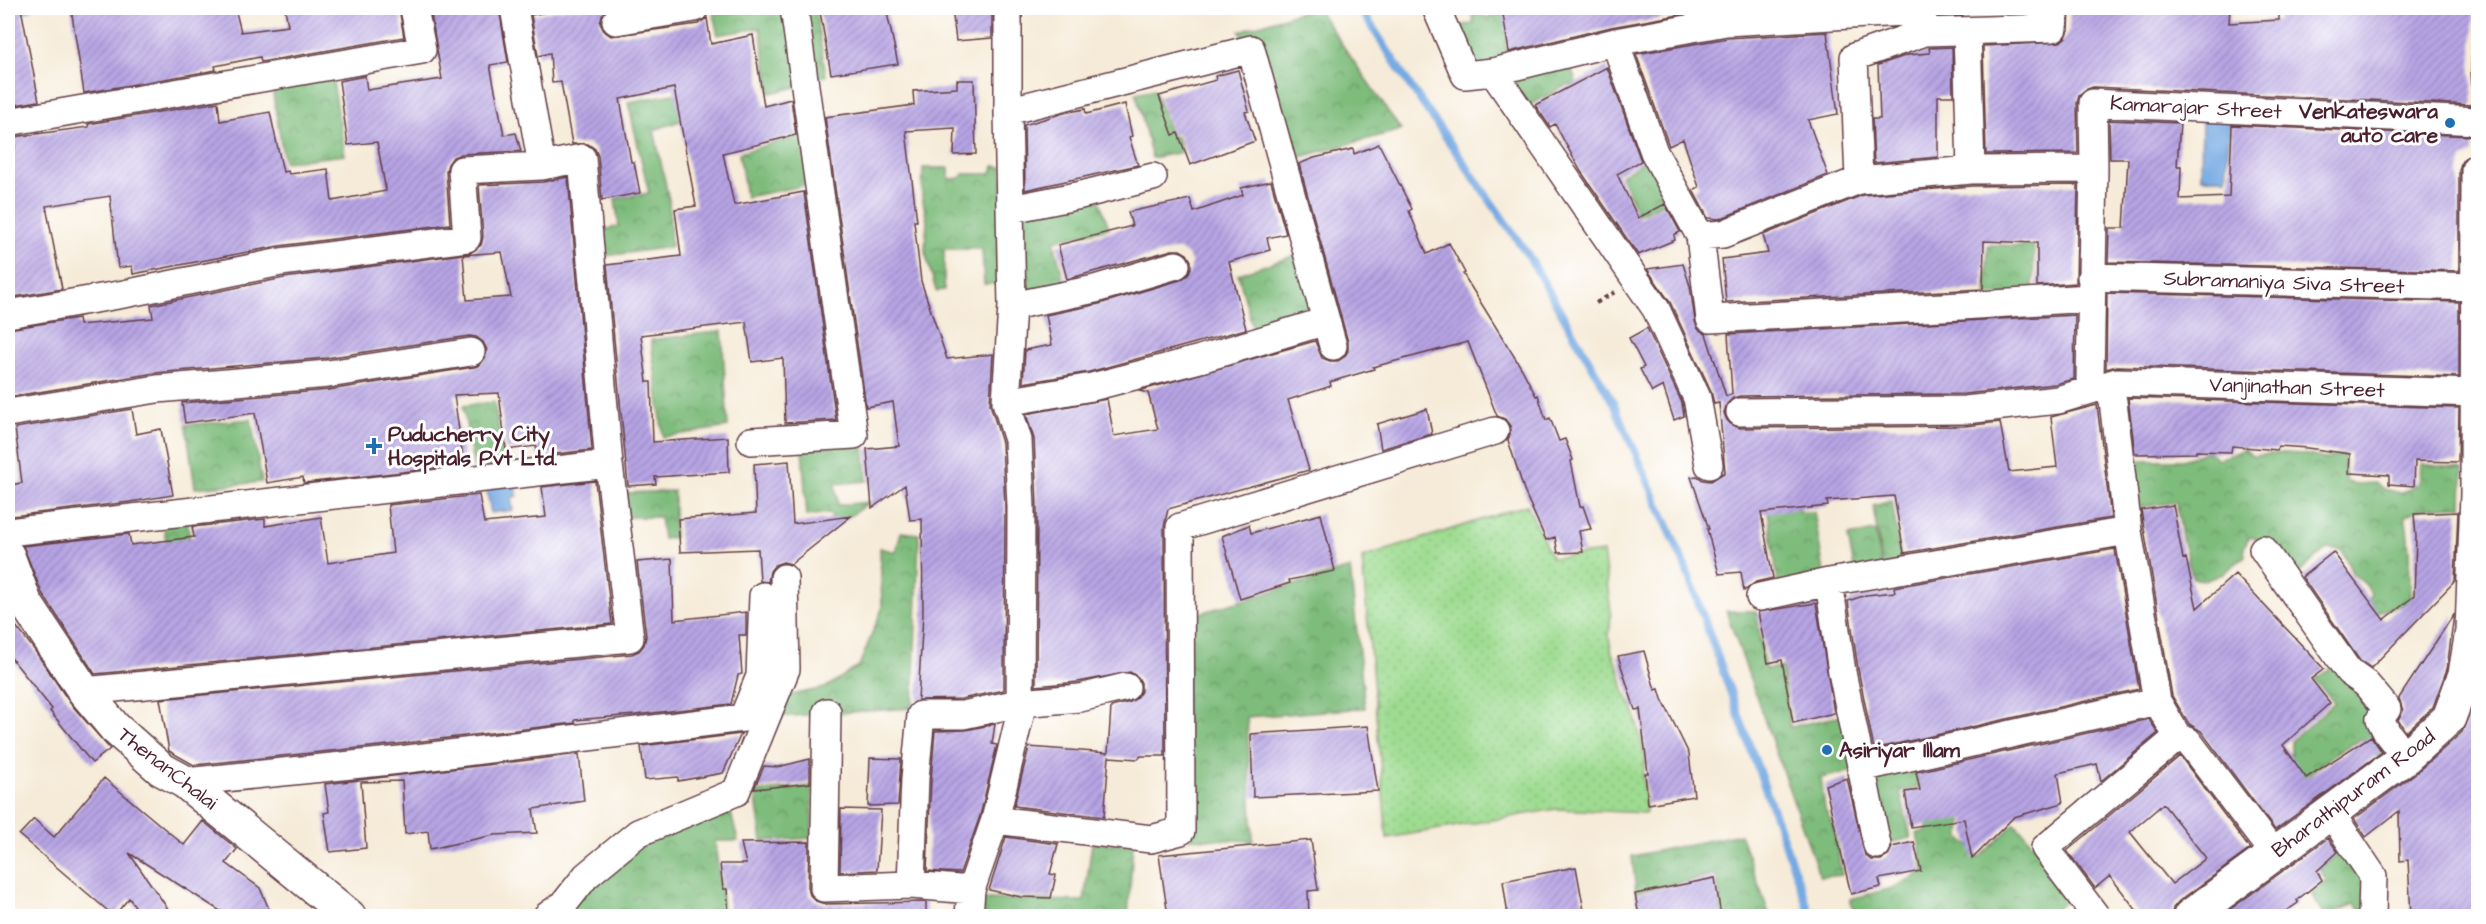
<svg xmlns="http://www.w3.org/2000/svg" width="2486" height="924" viewBox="0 0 2486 924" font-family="'Architects Daughter',sans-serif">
<defs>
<pattern id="grass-dots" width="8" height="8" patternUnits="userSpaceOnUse" patternTransform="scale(1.5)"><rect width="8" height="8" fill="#9edc91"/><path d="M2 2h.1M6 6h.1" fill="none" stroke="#8abc7d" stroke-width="1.8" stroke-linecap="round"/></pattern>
<pattern id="forest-crowns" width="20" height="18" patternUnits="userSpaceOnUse" patternTransform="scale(1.5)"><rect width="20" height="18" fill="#7ebc7b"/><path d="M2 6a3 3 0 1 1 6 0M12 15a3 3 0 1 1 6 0" fill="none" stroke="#699865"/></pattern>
<pattern id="building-hatch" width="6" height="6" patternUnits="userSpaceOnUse" patternTransform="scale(1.5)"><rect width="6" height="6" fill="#b7a4e5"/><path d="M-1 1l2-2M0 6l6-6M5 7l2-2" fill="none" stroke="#9785ba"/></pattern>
</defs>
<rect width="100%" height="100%" fill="#fff"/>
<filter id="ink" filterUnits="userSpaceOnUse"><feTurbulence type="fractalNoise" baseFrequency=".0167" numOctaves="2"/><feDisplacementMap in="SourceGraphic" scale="12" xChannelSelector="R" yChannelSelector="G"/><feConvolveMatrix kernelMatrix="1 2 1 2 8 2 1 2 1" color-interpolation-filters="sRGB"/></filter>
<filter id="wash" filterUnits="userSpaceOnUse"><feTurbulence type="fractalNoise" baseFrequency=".008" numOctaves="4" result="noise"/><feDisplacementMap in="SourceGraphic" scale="24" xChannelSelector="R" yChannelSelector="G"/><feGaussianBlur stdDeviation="1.35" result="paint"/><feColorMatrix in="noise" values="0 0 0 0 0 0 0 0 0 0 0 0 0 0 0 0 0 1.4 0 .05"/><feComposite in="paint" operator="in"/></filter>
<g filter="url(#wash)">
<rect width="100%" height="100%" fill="#f6ebd8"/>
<path fill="url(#grass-dots)" stroke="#747e5e" stroke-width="1.5" d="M1527,505l25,53 51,-6 8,60 -2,26 3,15 8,19 4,19 10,20 11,47 -2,18 3,37 -90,-4 -169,29 -25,-280z"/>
<path fill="url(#forest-crowns)" stroke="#646e53" stroke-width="1.5" d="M751,8h35l15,78 -31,7 -10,-65 -42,7 -5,-21z
M800,8h15l11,68 -18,3z
M1313,8h4l84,122 -112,30 -49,-129z
M1471,8h11l3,10 29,-8 5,32h-14l4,22 -41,8 -15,-46 21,-2z
M1568,61l9,23 -10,1 -43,23 -23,-32z
M332,75l13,80 -61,7 -12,-75z
M1154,89l18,48 5,-1 5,16 -30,6 -16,-65z
M689,91l5,25 -40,14 15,70 2,47 -72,10 -3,-25 23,-6 -4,-27 34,-6 -21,-91z
M807,134l6,50 -67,13 -7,-44z
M1653,156l22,41 -37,18 -17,-40z
M994,166l8,1 1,117h-19l-2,-35h-38v41l-8,1 -11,-40 2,-30 -5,-25 1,-28h26v11l12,-1 2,-4h27z
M1097,193l12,35 -55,13 12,49 -38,10 -5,-57 1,-34z
M1988,245l46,1 -1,49h-47z
M1296,255l22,55 -65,19 -15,-55z
M722,331l6,96 -65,10 -12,-97z
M494,402l11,63 -31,4 -11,-63z
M251,419l11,63 -67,6 -9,-63z
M864,443l3,38 -32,3 3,21 32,-3 -35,24 -5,-13 -23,3 -5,-66z
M2245,449l7,7 31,-3 21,1 21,5 19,-4 2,27 11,2 19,-1 7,6 18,4 18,-9 2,-20 42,5 -1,37 -40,2 -17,8c6,28 3,56 7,85 -16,4 -28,12 -45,11l1,-12 3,-6 -5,-9 -14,-12 -10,-23 -15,-2 -30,27 -33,-33 -15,-5 -5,10 1,9c-16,13 -31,29 -52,22l-10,-36 -7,-40 -34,5 -6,-3 -7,-44h54l25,-9 10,8z
M1796,474l4,38h14l11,66 -47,6 -15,-108z
M674,491v46l-11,2 -3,-22h-32l-3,-24z
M1892,501l10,66 -19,2 -10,-63z
M187,516l8,70 -22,6 -10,-72z
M1875,531l8,40 -28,3 -7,-38z
M901,532l18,2 -6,174 -136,9 4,-20 44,-9 34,-22 23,-57 -2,-61 16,4z
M1350,568l15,140 -118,9 6,124 -64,-3 -5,-220z
M1726,611h30l9,58 17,-2 8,60 56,-12 8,56 -33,7 4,31 8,17 9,49 -22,2z
M2336,664l35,31 27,58 -13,12 -22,-26 -24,12 -34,26 -30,-6 16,-17v-13l44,-39 -21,-22z
M1914,760l5,28 -19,3 11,47 -31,7 -13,-72z
M812,786v52l-50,3 -7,-49z
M727,798l11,43h-23l9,75h-168l85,-82z
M1957,807l5,12 -1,18 18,21 36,-35 24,28 30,48 -24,17h-188l-7,-17 43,-11 31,-17 -7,-38 9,-2 4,-19z
M1740,834l30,82h-48l-5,-41 -81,17 -4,-36z
M1092,843l41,1 -5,72h-148l3,-17 101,2z
M2349,846l21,32 -1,38 -15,-12 -19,8 -4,4h-6l-14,-22 16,-13 -8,-12z"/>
<path fill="#75a9e2" stroke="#606486" stroke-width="1.5" d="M2202,117l28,2 -4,59h-25z
M515,482l2,14 -6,2 2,12 -22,3 -5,-27z"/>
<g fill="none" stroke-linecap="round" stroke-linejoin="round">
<path stroke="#75a9e2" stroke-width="8" d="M1360,8l51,79 117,168 86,149 70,159 127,353
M8,14l20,-6"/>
</g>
<g id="blocks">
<path fill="url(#building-hatch)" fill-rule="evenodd" d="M8,8h13l18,93 -30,5z
M71,8h164l6,24 47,-6 -3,-18h114l5,29 -143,25 -1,-5 -45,9 1,4 -132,23z
M430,8h69l9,54 -18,3 14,70 12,-2 5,18 -60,3 -8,3 -5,7 -2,7 4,53 -171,22 -146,28 -1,-8 -14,2 -8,-72 -64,10 16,83 -54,9v-149l7,-1 -1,-11 75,-10 -1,-3 130,-22 2,19 50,-9 13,60 5,-1 1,3 39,-5 4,32 54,-10 -9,-49 -29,3 -9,-64 26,-5 2,14 75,-11z
M569,8h40l-7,7 -2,8 4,8 7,5 87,-12 9,-6 4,26 42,-9 11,71 27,-7 5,36 -73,18 11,52 70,-13 32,228 -51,3 -2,-65 -31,4 -6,-40 -105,13 6,47h4l2,60 75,-5 1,35 -74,5 1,7 -28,2 -21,-221 74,-9 -6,-47 21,-3 -22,-118 -54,11 11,63h3l6,31 -38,7 -4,-44 -3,-7 -7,-5h-16l-11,-62 -9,1 -2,-30 -12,3 -7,-41z
M852,8h34l12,56 -67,10 -11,-62z
M952,8h40v30l-36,3z
M1502,8h216l-107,19 -102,25z
M1937,8h26v7l-25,1z
M2070,8h160l-1,15 50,-3v-12h195l-3,63 2,34 -380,-18 -8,3 -6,6 -2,7 1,50 -92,1 -3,-108 77,-4 6,-5 3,-7z
M1827,32l11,82 -30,6 20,55 -109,44 -11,-1 -15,-28 6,-3 -16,-48 -14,7 -33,-92 92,-16z
M1952,47l1,49h-15v61l-64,6 -2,-44h8l-2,-54 30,-10 22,-2 -1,-5z
M1607,67l34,94 -24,13 21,44 27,-14 15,28 -6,3 1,5 -37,15 -58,-85 -25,-46 -5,3 -15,-22z
M1238,70l11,41 -4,1 10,29 -65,24 -12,-32 -5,2 -14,-39 57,-16 -1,-4z
M957,80h17l2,74 -22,1 1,-27 -49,3 11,90h-3l7,60 26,78 46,-5 -3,50 12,39 3,64 -1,183 -43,9 -43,1 5,-87 -1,-94 -12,1 -5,-35 -33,23 -5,-59 32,-3 -6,-44 -27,5 -41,-290 89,-12 -1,-14 44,-3z
M1125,104l7,32 -3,1 9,28 -113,25 -1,-65 40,-12 21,-4 1,5z
M2109,120l71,3 -3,43h4l-1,33 49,-2 3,-72 240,11v17l-10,7 -3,10v101l-351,-9 1,-34h15l4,-69h-18z
M1379,144l33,65 -3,2 18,43 22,-11 16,30 -2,1 59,95 14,27 2,-1 8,25 4,-2 9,23 6,-2 8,21 -2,1 9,46 3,-1 8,23 -12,2 4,21 -25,1 -3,-16 -9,3 -21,-47 -17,-53 2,-6v-8l-5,-7 -8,-3 -29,-74 -95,25 1,2 -44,13 1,4 -43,14 21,70 -141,39 -4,18 1,229h-24l-3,3 -29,-2 -5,60 -90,-11 15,-59 79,6 3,-46 19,-5 7,-4 4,-7v-8l-3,-6 -8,-5 -52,10 -42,4 1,-180 -3,-67 -8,-25 81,-15 7,37 44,-7 -10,-36 -9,-2 176,-50 7,17 8,3h8l6,-4 4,-6v-9l-49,-178 15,-6 39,-9 1,5z
M568,177l24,273 -55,6 -1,-10 -30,4 -7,-57 -45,2 10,70 -160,18 -1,-6 -36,6 -12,-70 -70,10 -3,-20 147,-13 145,-23 6,-2 5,-7 2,-8 -4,-8 -7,-5 -7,-1 -143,22 -171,15 -147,24v-68l70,-11 1,7 74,-7 -2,-13 133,-27 186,-25 11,-8 2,-8 -4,-52 64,-3zM502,252l9,45 -44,3 -4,-45z
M1271,181l15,53 -19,4 3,12 -41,12 17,67 -157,43 -66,11 2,-33 27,-5 -6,-30 53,-11 81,-24 8,-5 3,-7v-7l-4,-7 -7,-4h-8l-105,29 -9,-34 74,-19 -4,-14 62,-13 4,13 49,-17 -2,-7z
M2078,185l-2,98 -39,3v-43l-53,-2 -1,48 -257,13 -4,-43 46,-6 -5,-18 100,-40 109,-9z
M1683,264l7,22 5,35 3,8 8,5 20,62 6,-2 -4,-60 347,-19 -1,64 -19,5 -91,10 -224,2 -7,2 -6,6 -3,9 3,7 5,5 8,3 225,-2 35,-4 9,50 48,-5 -6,-50 46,-12 14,113 -207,35 -10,-57 -67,5 1,5 -67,7 12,65 -17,4 -12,9 -3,-19 -22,2 -12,-45h2l-18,-52 6,-1 6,4 8,1 14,-9 -6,-69 -5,1 -3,-13 -41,-89 -23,-33z
M2107,293l352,9v75l-342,-11 -11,3z
M1647,328l35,75 2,13 -10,4 -11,-34 -11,6 -12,-23 4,-2 -15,-29z
M2128,398l331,10 -1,54 -43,-1 -1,25 -25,-2v-9l-40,-2 1,-19 -43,-6 -29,-2 -1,4 -45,-4 -1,6 -35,-1v2l-61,1z
M132,409l4,25 25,-5 12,66 -43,7 -118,14 -4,-16v-15l14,-2 -7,-55z
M1427,409l5,25 -51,15 -4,-25z
M789,461l4,63 58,-8 -60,48 -8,-2 -8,3 -5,6 -2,11 -8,-1 -2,-32 -78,3 -2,-33 78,-6 -2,-49z
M595,481l17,143 -517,50 -53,-81 -19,-47 106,-12 2,11 63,-8 -2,-10 73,-8v7l56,-9 7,46 65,-10 -5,-48 91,-10 5,28 62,-6 -4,-30z
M2173,505l10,54 3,-1 11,50 38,-34 89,95 -13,10 19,24 -47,42 23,33 65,-42 11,16 -107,78 -74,-99 -12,-7 -17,-28 -31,-186z
M2458,512l-3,69 -84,87 -11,-7 -58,-84 31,-25 51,68 30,-24 2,-59 -2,-23z
M1321,514l14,57 -46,9 1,3 -50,16 -18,-63 27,-11 2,8z
M2115,549l24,140 -265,60 -16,-80 -10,-68 18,-6 29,-3 -1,-5z
M672,559l2,61 72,-8v23h-7l3,39 -4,1 -7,29 -96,11 -60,5v3l-186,22 -195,20 -25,-14 -9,-52 472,-45 7,-3 5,-6 2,-9 -9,-74z
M1816,603l18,110 -41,10 -11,-63 -14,3 -10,-51z
M2454,614l-7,55 -14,38 -27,25 -8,-12 5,-9 -4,-13z
M8,616l25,32 37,55 40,46 -18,14 -42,-52 2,-2 -44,-55z
M1644,651l11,39 4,-1 3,10 27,55 5,42 -46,8 -3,-31h3l-8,-64 -5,1 -17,-54z
M2478,692v224h-67l-3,-56 -8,1 -1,-50 -33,26 -12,-18 63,-47 45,-40z
M2149,719l9,14 -57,48 -4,-17 -39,9 5,30 -49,14 -42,42 -8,-40 -53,8 -6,-35 15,-2 -4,-18z
M995,724l-3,20 5,1 -17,71 -20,57 -33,-2 4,-92 4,-48 31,-1z
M1368,726l10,65 -125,6 -2,-63z
M741,734l-18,39 -45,8v-4l-33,3 -4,-34z
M579,754l5,47 -51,8 4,24 -43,2 -64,14 -2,-18 -23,3 -3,-53 -41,1 5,66 -36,4 -6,-39 5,-1 -4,-28z
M2180,756l70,93 -71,52 -6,7 -1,8h-31l-31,-40 -15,12 -28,-37zM2163,804l43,54 -34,26 -42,-52z
M870,758l31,1 -3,46 -30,1z
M810,759v24l-56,6 10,-23 14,1z
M104,778l80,67 19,-24 34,28 -11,14 34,25 12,28h-44l-99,-63 44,63h-31l-13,-18 -15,18 -95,-81 15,-16 20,18z
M1847,778l18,77 6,5h10l7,-4 4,-9 22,-5 7,29 -42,8 2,8 -30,7 -26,-109z
M841,809l40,1 -4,60 -37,2z
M1006,837l52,7 -8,30 6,1 -5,23 -30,-1 -32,-7z
M2328,838l10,14 -21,19 5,9 -25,20 1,3 -19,13h-58z
M1311,840l7,50 -10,1 1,25h-141l-9,-61z
M809,842l-1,46 2,7 6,6 9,3 101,-2v14h-197l-2,-27h-4l-3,-25h26l-5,-21z
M1576,867l9,49h-77l-5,-35z
M1715,878l6,38h-82l-4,-22z"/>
</g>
</g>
<g filter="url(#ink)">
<use href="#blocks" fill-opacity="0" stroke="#643e45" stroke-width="1.5"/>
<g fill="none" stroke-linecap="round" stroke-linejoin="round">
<g stroke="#643e45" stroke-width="30">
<path id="minor" d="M1436,8l29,67 28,-3 122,-30 111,-20 195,-11
M616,21l79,-13
M1967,31l4,139
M1925,32l128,-4 2,-20
M1615,42l39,110 46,84 23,-2 136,-54 112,-10 123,-1
M1493,72l163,237 41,89 12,67
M1008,111l243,-62 82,297
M8,122l414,-72 -8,-42
M1859,180l-5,-123 71,-25 -4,-24
M1011,209l70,-14 72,-18
M1700,236l10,83 252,-13 128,-8
M2091,277l386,10
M1012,306l83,-17 81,-24
M8,314l116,-20 157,-32 186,-24 -5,-68 80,-4
M1006,402l86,-15 108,-28 126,-38
M1740,412l225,-2 93,-10 59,-18 359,11
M8,413l149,-24 171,-15 143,-22
M751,441l103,-6 -60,-427
M8,532l601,-68
M2263,549l86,123 17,12 21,25 -7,10 7,14 19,24
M1829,582l13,90 35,173
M1760,597l69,-15 299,-51
M84,691l546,-53 -21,-174 -27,-306 -40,8 -28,-158
M827,712l-3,176 87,-3 60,5
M1861,768l296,-67
M185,782l206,-21 352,-43 17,-42 3,-80
M2330,812l43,64 -1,40
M995,820l156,19 30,-8 -1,-304 315,-96
M2274,854l-86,-113 -10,-4 -21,-36 -29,-170 -15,-130 -4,-8 -19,-14 4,-210 -1,-66 385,18
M911,885l4,-107 6,-63h42l56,-12 61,-5 46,-11
M547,916l17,-12 22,-28 52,-43 98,-41 50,-123 -2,-91
M969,916l2,-26 24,-70 25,-105 1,-208 -3,-67 -12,-38 6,-96 -4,-195v-103
M2096,916l-51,-68 133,-111"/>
</g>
<g stroke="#643e45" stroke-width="36">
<path id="tertiary" d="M8,556l17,46 59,89 31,37 46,41 24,13 164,134
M2190,916l216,-159 43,-39 16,-44 7,-43 5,-137 1,-324"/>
</g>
<path stroke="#643e45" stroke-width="4" stroke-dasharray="4.5 4.5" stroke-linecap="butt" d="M1596,303l19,-11"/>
<use href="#minor" stroke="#fff" stroke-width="27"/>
<use href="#tertiary" stroke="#fff" stroke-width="33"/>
</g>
</g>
<g fill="#1f6fb2" stroke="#fff" stroke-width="2">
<circle cx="2450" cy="123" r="6"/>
<path d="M371 437h6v6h6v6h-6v6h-6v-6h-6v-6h6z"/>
<circle cx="1827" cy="750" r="6"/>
</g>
<g text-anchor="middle" stroke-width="6" stroke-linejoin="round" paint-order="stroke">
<g font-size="21" fill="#4a1f2b" stroke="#fff">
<text transform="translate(2196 107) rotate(3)" y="7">Kamarajar Street</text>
<text transform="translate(2284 282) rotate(2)" y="7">Subramaniya Siva Street</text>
<text transform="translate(2297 387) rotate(2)" y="7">Vanjinathan Street</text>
<text transform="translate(168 768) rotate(38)" y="7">ThenanChalai</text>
<text transform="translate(2353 793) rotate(-37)" y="7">Bharathipuram Road</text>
</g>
<g font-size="21" font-weight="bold" fill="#4a1f2b" stroke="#fff" text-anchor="start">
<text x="2438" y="118" text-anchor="end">Venkateswara<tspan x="2438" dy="24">auto care</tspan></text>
<text x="388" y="441">Puducherry City<tspan x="388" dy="24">Hospitals Pvt Ltd.</tspan></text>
<text x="1839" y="757">Asiriyar Illam</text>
</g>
</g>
<rect width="2486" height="924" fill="none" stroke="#fff" stroke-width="30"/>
</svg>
